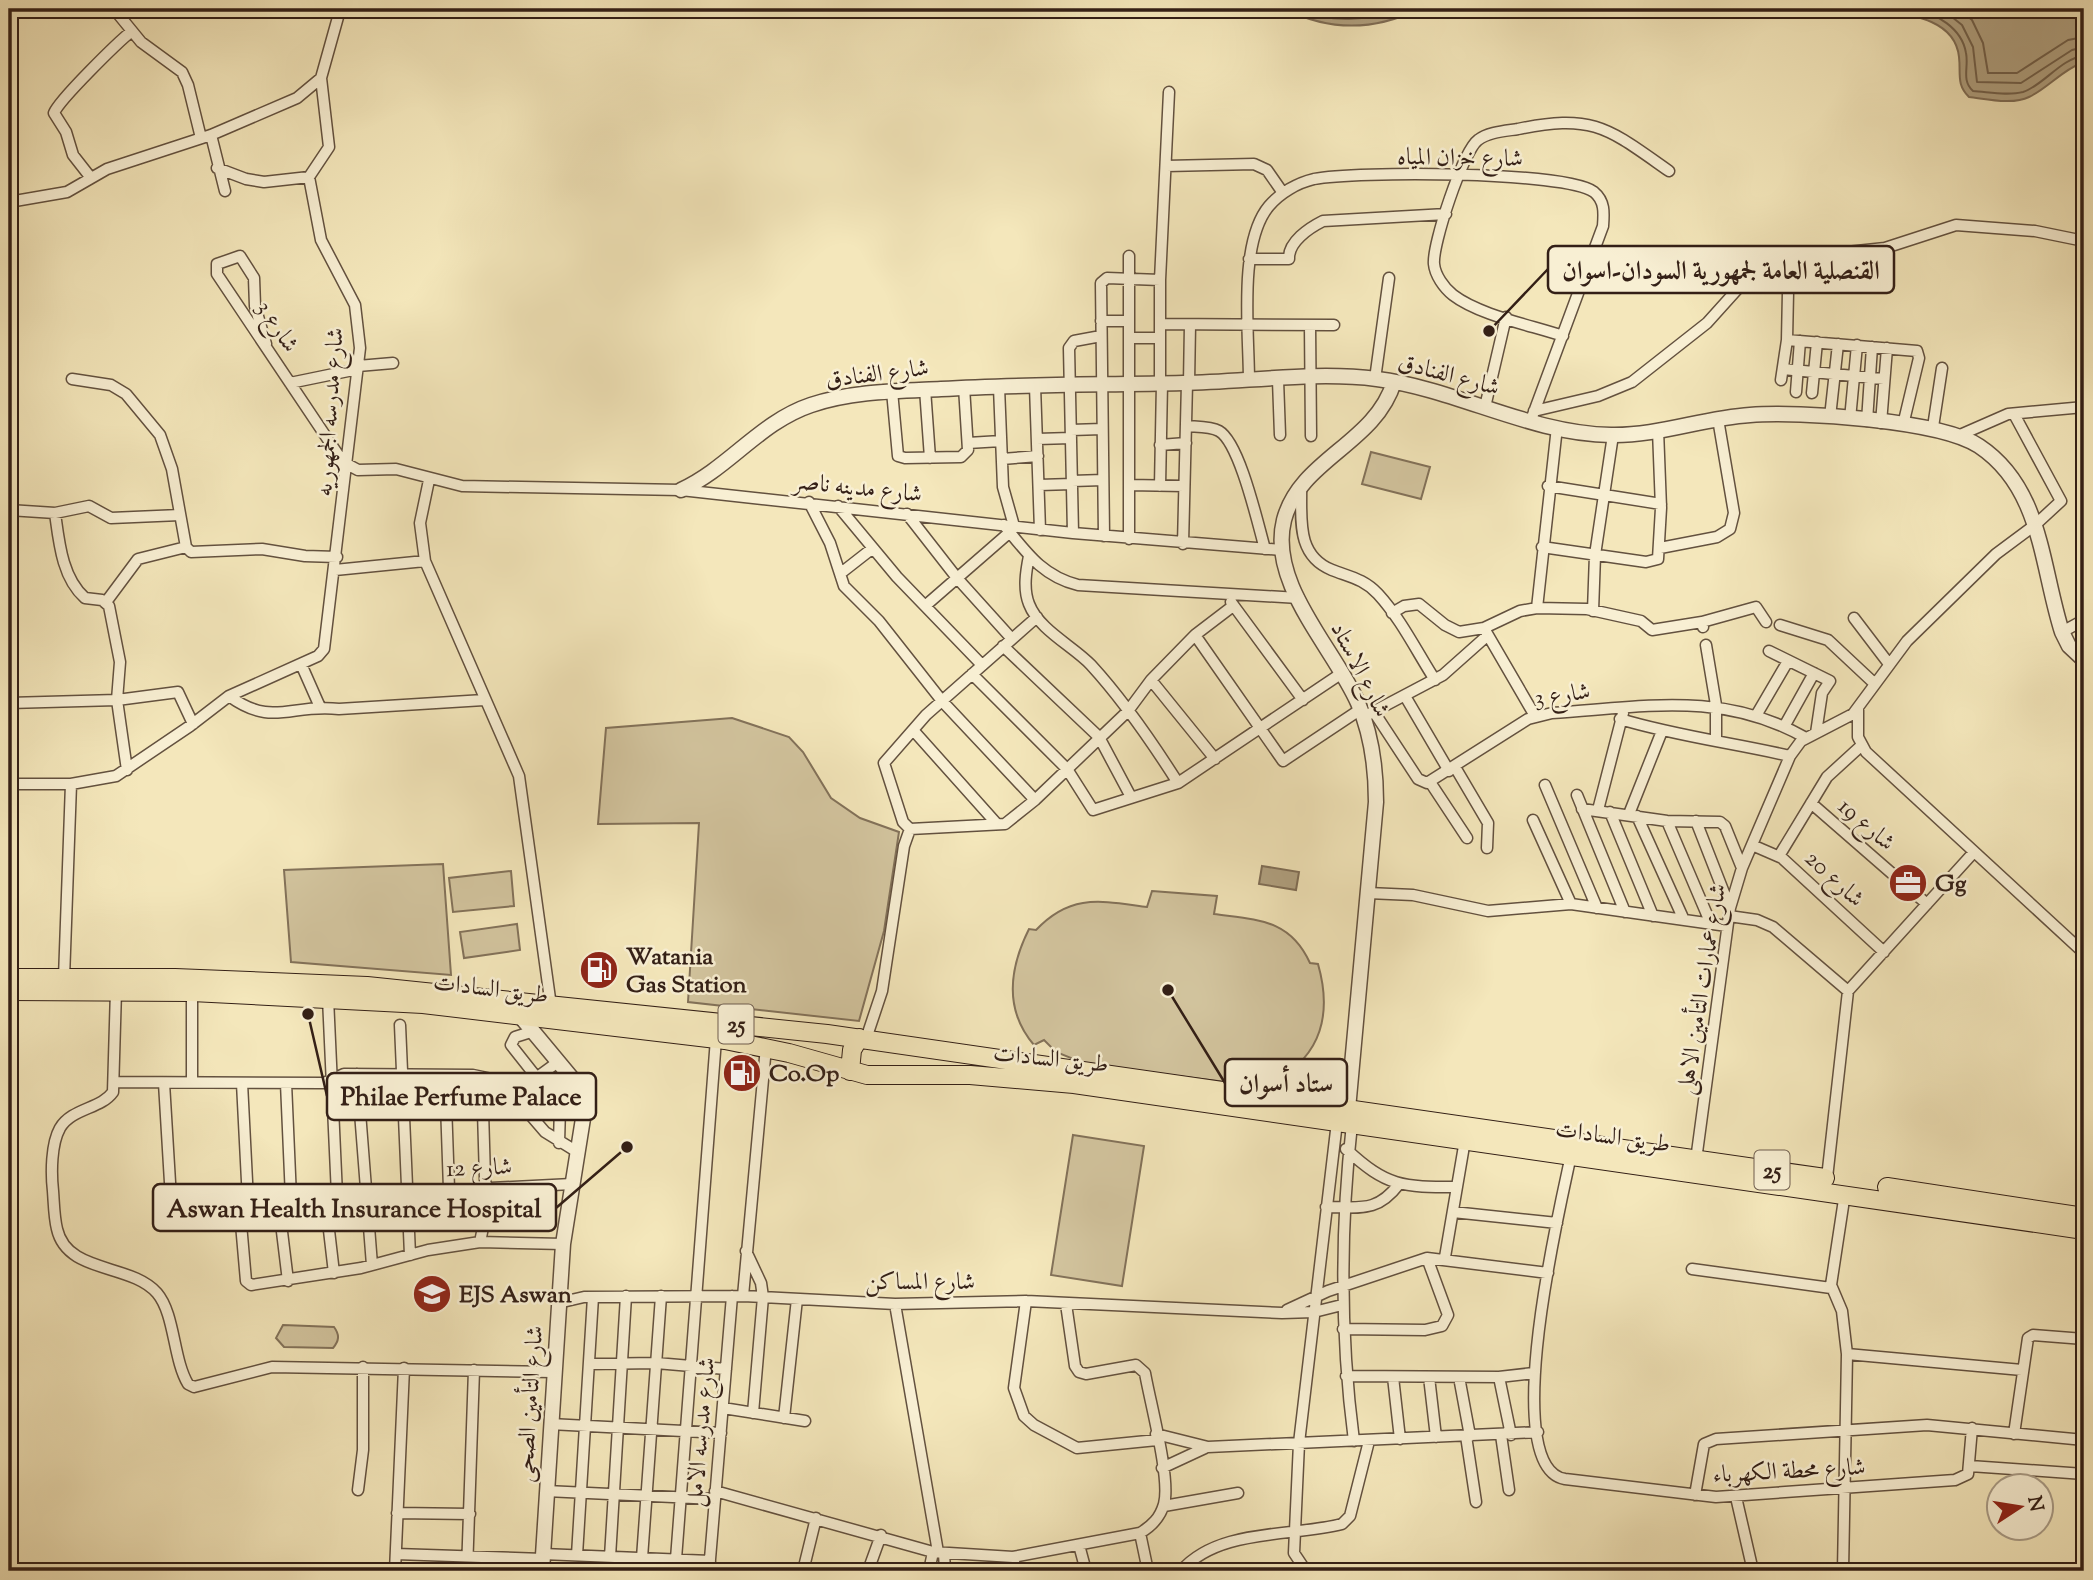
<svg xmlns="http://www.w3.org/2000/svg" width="2093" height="1580" viewBox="0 0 2093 1580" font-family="'Sorts Mill Goudy',Amiri,serif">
<rect width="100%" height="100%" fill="#f4e7bb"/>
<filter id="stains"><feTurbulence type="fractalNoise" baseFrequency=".00286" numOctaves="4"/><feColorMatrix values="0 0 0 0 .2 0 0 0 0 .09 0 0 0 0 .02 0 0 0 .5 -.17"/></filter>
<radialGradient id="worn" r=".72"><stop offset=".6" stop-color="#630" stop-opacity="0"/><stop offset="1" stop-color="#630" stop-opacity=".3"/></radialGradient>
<path fill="#d3c59f" stroke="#83725a" stroke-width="2" d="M1371,452l59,15 -9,32 -59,-15z
M732,718l57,19 14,15 28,46 29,20 39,14 -15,99 -25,90 -171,-19 11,-179 -101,1 8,-96z
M443,864l8,111 -160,-13 -7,-92z
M511,871l3,35 -61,6 -4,-34z
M1152,891l65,5 -3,18c44,6 76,5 96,49l8,1c14,49 4,91 -42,116l-4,-9 -27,11h-19l-138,-17 -32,-13 -12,-12 -10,5c-30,-35 -25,-76 -5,-116l7,1c35,-37 65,-29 111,-23z
M517,924l3,26 -56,8 -4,-26z
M1073,1135l71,11 -22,140 -71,-11z
M283,1325l51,2c6,8 5,14 -1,21l-49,-1 -8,-9z"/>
<path fill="#b2a383" stroke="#7f6e57" stroke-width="2" d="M1285,9h134c-45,22 -90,22 -134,0z
M1874,9h210v53c-21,7 -36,26 -55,35 -16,8 -42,2 -60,0 -13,-13 -8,-23 -10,-40 -4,-40 -55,-43 -85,-48z
M1262,866l37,6 -3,18 -37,-6z"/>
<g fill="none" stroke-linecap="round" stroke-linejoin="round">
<path stroke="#72614c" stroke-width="2" d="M1300,9c31,15 68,11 100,0
M1913,9c23,4 49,19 53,44 3,14 -5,27 7,38 16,1 34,5 50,1 20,-6 38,-34 61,-36
M1942,9l20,16 11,22 4,35 44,1 51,-33 12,-3
M1959,9l13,11 11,23 5,30h29l51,-33 16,-3"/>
<g stroke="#63513f" stroke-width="13">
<path id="minor" d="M114,9l27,33 41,30 6,13 13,53
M211,135l14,56
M1166,166l88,-2 13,6 16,23
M217,168l29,11 18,3 45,-5 20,-30 -8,-69
M91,178l-18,-23 -7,-23 -12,-19c5,-13 64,-71 78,-82
M9,202l58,-10 40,-23 104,-34 86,-37 24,-20 19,-68
M1249,259h40c-1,-17 20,-31 34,-38l123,-7
M1101,321h28
M1160,324l174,1
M1310,325l1,111
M1563,336c-33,-11 -84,-21 -110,-41 -9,-7 -18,-20 -19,-31 -2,-19 29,-113 44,-124 10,-8 27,-9 40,-11 76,-16 91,0 151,42
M1129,338h31
M1787,340l130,11 2,7 -16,67
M266,344l-11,-38 -1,-28 -14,-22 -23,8v10l126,188 15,8 38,-1 66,17 219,4 392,43 209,17
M358,366l35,-3
M1783,369l101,10
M72,379l39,6 15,9 34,41 12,34 14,78 5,5 71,-3 43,7 32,1
M1375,379l14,-101
M1278,380l2,55
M1781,380l6,-40 1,-48
M1249,381c0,-48 -11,-138 20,-175 11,-13 28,-23 45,-27 40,-8 252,-8 280,13 11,9 10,21 9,34l-72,194
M290,383l68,-14
M1160,383v-103l9,-188
M1189,383l1,-58
M1035,386l5,144
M999,387l4,100 11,39
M925,389l5,69
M892,391l6,65 7,2 56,-1 7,-7 -4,-63
M1796,392l4,-51
M1812,393l5,-51
M1485,407l21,-90
M1534,411l64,-15 34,-14 75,-59 45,-50 20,-13 113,-12 71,-23 79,6 49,10
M1830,417l8,-73
M1850,419l7,-74
M1867,421l5,-74
M1881,423l6,-75
M1186,426c10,1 24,0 33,5 21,12 39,94 46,118
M1933,427l9,-59
M1071,430l31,-1
M1960,435l48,-21 76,-7
M1037,439l34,-1
M968,443l33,-2
M1160,445l26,-2
M1002,459l36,-3
M429,480l-9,43 5,38 94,215 32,230
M1072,481l31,-1
M1039,485l33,-1
M1129,485l55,1
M1160,486l2,-103
M1301,486c1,31 -6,69 31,84 18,7 32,9 46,24 23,25 39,58 57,86
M1548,486l113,18
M809,502l21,41 14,43 35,35 63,80 93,99
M838,506l59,71 85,88
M9,510l46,3 34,-7 22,12 69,-3
M55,513c4,29 7,65 30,85l17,2 7,6 11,56 -3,38 61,-8 15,32
M907,514l50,64 55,61
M1004,525c22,27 38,51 74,60l221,13
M1073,533l-4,-185 5,-7 27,-5
M1104,536l-3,-253 6,-5 53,2
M1129,539v-283
M1183,544l4,-161
M1542,547l104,15 12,-3 3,-51 -3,-78
M1660,548l57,-11 13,-8 4,-16 -16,-94
M1029,556c-3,15 -6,33 0,48 10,26 44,42 62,61 33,36 61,77 87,118
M335,570l90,-9
M841,573l32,-25
M106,602l32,-43 48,-12
M1231,602l72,98
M925,606l85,-74
M1233,606l-38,29 88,126 78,-52
M1537,608l20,-181
M1593,611l2,-56 18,-120
M1392,613l12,-7 15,-2 26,21 14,7 25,-4 36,-17 17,-3 50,1 54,12 11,9 50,-8 1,5
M1854,618l35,46
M1702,622l54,-15 10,15
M1780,625l48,15 47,44
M1485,630l50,86
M2062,632l22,-12
M1195,635l-44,45 64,79
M1706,645l10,60v33
M1003,646l96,91 32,60
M1769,651l61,30 -8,12 -6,40
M301,664l19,43
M972,674l95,95 26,41 85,-27 164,-110
M229,696c44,32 62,7 110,13l145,-9
M1405,696l44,75
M9,703l108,-3 10,70
M1858,708v29l8,15 218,201
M1374,712l44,67 9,4 101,-64 24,-6c92,-6 170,-23 254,25
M1369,714l74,-39 45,-40
M1757,714l31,-53
M1620,719c56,17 114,24 170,37
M1785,725l29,-52
M913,730l84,94
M1455,767l33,56 -1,25
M1430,782l37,56
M9,784h62l45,-8 74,-50 39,-30 89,-40 6,-7 36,-301 -5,-43 -34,-65 -12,-63
M1545,785l52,123
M1577,795l48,117
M1811,803l116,101
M1582,809l85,12 53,1 5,4 17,42
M1598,810l25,-97
M1610,812l43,104
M1629,814l33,-83
M1637,816l47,104
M1533,820l38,84
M1667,821l44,103
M1696,821l34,87
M910,829l-7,-7 -19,-59 42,-48 111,-98
M1752,845l30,13 102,94
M1779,856l48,-79 35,-32
M1368,893l45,2 75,16 83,-7 156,22
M1729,916l28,4 16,7 75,64
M64,978l7,-194
M116,990l-3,102c-12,17 -41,16 -53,36 -9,16 -9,45 -7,63 1,13 1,26 4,38 10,45 74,34 100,64 18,21 16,66 31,91l6,3 78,-20 281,5
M192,992v90
M328,998l9,197
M400,1025l10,230
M534,1031l-19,6 -4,8 49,62 -1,36
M866,1039l16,-48 22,-145 6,-17 95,-5 30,-24 93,-89 23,-31
M357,1074l15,191
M445,1075l4,114
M536,1078l22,-16
M114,1082l210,1 20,-9 129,1 19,4 22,17 31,36 34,21
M164,1083l7,116 5,5 396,-20
M242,1083l6,118
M286,1083l5,115
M1352,1124c-12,107 -12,210 2,317
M1346,1149c41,38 56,38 111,38
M1571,1155c-10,48 -74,313 -6,324l151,18 239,-17 13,-6 4,-46
M1696,1160l34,-252 12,-40 48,-112 11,-15 52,-27 54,-73 89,-87 39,-29 26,-24 -47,-87
M1827,1178l21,-187 126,-139
M325,1196l9,77
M278,1199l10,82
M239,1201l7,80 5,4 110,-17 67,-18 52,-8 6,-29 -4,-136
M1326,1207c34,0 51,6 73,-23
M1453,1212l104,11
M480,1242l83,2
M746,1251l15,32 2,14 -10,116
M1445,1257l20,-117
M1692,1269l139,19
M743,1296l23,-249
M1026,1301l-12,87 10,28 10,9 43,23 80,-8
M558,1303l26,-6 159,-1 152,8 131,-3 256,12 32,-1 28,-7
M895,1304l43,248
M1287,1310l41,-19 99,-33 121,15
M1343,1329l82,1 17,-4 6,-11 -21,-57
M1847,1354l175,16
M589,1364l67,-1 70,6
M1346,1376l153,1 35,-4
M1393,1377l7,62
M1429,1377l7,60
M1459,1377l11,59
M1499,1377l12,58
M723,1408l82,13
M784,1418l13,-119
M550,1424l171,9
M1156,1434l52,13 330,-15
M2014,1434l14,-96 5,-3 51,4
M1501,1435l8,55
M1466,1436l10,66
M1970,1466l114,8
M1162,1468l43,-20
M358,1490l5,-40v-83
M546,1491l169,8
M715,1491l218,61 80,5 127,-24c12,-7 20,-15 24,-29 7,-25 -14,-102 -19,-131l-9,-8 -50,9 -7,-2 -4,-6 -9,-62
M1695,1495l9,-51 12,-5 211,-14 157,15
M1736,1497l17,74
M1164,1506l74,-13
M397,1513l73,1
M1140,1533l8,38
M1079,1545l7,26
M944,1553l1,18
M396,1554l147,5
M543,1554l167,7
M577,1555l16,-258
M610,1557l16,-261
M1013,1557l3,14
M642,1558l19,-262
M676,1559l40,-520
M395,1571l9,-203
M467,1571l7,-201
M709,1571l23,-275
M803,1571l13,-53
M868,1571l13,-36
M929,1571l4,-19
M1181,1571c37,-43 111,-34 161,-47l8,-8 19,-75
M1306,1571l-12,-18 5,-110 38,-321
M1843,1571l4,-217 -5,-43 -11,-26 14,-92"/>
</g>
<g stroke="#63513f" stroke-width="17">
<path id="tertiary" d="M681,490c48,-22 79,-68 130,-85 41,-14 87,-14 130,-16 81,-5 161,-4 242,-6 63,-1 131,-12 194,-4 79,10 154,55 234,56 47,1 92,-17 139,-20 48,-4 190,5 229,31 63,42 62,120 83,186l7,14 15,14
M521,1017l59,71 5,18 -22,138 -21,327
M1348,1109l28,-307c0,-34 -4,-67 -18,-99 -24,-55 -90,-119 -74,-183 16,-61 91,-76 110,-138"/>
</g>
<g stroke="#331f16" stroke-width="20">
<path id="primary" d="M9,978h166l192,8 460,48 998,144
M9,991l183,1 231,12 302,36 64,13 78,22h103l104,9 1010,146
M850,1071l2,-21 7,-12
M1887,1187l197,30"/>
</g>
<use href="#minor" stroke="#f8efd3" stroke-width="10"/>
<use href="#tertiary" stroke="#f8efd3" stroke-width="14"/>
<use href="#primary" stroke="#f4e7bb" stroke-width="18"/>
</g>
<defs>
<g id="office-disc" transform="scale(2.0125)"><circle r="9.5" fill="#8f2418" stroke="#f8efd3"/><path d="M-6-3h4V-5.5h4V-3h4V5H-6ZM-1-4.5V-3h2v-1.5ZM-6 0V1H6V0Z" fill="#fff"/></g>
<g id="fuel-disc" transform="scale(2.0125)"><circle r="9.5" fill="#8f2418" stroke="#f8efd3"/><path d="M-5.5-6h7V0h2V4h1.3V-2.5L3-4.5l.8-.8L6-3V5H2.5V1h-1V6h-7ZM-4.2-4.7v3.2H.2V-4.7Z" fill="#fff"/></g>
<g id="school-disc" transform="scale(2.0125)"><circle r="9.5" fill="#8f2418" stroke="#f8efd3"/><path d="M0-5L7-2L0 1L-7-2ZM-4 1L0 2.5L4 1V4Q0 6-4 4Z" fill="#fff"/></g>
</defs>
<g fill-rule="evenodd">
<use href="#office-disc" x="1908" y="883"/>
<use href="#fuel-disc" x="599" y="970"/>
<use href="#fuel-disc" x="742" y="1073"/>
<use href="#school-disc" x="432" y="1294"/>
</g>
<g text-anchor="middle" stroke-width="5" stroke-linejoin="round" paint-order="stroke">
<g fill="#f8efd3" stroke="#6e5d4f" stroke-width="2">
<rect x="718.5" y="1004.5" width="35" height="39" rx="5"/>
<rect x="1754.5" y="1150.5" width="35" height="39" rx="5"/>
</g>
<g font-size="23" font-weight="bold" fill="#331f16">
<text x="736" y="1032">25</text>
<text x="1772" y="1178">25</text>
</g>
<g font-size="24" fill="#331f16" stroke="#f8efd3">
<text transform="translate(1460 157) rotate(1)" y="8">شارع خزان المياه</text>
<text transform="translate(278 326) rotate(56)" y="8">شارع 3</text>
<text transform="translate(877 373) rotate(-7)" y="8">شارع الفنادق</text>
<text transform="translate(1449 374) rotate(15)" y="8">شارع الفنادق</text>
<text transform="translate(329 412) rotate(-86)" y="8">شارع مدرسه الجمهوريه</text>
<text transform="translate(858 487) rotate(6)" y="8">شارع مدينه ناصر</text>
<text transform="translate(1361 669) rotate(63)" y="8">شارع الاستاد</text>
<text transform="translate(1562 694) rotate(-8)" y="8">شارع 3</text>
<text transform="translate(1867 824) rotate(41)" y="8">شارع 19</text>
<text transform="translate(1835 878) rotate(43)" y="8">شارع 20</text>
<text transform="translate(491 988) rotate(7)" y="8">طريق السادات</text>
<text transform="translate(1701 989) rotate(-81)" y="8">شارع عمارات التأمين الاهلى</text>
<text transform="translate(1051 1058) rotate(6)" y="8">طريق السادات</text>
<text transform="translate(1613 1136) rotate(8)" y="8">طريق السادات</text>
<text transform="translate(479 1167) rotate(-2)" y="8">شارع 12</text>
<text x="920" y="1289">شارع المساكن</text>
<text transform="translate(529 1404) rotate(-86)" y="8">شارع التأمين الصحى</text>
<text transform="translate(700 1432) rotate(-85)" y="8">شارع مدرسه الامل</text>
<text transform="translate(1789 1470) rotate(-3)" y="8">شارع محطة الكهرباء</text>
</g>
<g font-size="24" font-weight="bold" fill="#331f16" stroke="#f8efd3" text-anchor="start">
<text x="1935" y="891">Gg</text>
<text x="626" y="964">Watania<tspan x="626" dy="28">Gas Station</tspan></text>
<text x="769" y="1081">Co.Op</text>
<text x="459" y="1302">EJS Aswan</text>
</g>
</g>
<path fill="none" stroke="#331f16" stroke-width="2.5" d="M1489 331L1548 269M1168 990L1225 1083M308 1014L327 1096M627 1147L556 1208"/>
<g fill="#331f16" stroke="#f8efd3" stroke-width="2.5">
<circle cx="1489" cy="331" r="7"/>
<circle cx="1168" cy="990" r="7"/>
<circle cx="308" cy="1014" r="7"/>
<circle cx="627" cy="1147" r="7"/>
</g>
<g fill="#f8efd3" stroke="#331f16" stroke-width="2.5">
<rect x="1548" y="246" width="346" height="47" rx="7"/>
<rect x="1225" y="1059" width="122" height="47" rx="7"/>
<rect x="327" y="1073" width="269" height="47" rx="7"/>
<rect x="153" y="1184" width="403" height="47" rx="7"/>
</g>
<g font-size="26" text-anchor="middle" font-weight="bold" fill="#331f16">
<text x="1721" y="279">القنصلية العامة لجمهورية السودان-اسوان</text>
<text x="1286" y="1092">ستاد أسوان</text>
<text x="461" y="1105">Philae Perfume Palace</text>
<text x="354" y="1217">Aswan Health Insurance Hospital</text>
</g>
<rect width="2093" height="1580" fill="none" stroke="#f4e7bb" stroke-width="35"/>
<rect x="10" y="10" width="2072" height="1559" fill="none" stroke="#331f16" stroke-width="3.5"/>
<rect x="18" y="18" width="2058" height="1545" fill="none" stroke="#331f16" stroke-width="2"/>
<g transform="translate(2020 1507) rotate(78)"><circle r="33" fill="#f8efd3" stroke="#a99c87" stroke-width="2"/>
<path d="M0-5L12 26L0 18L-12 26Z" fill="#8f2418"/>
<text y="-10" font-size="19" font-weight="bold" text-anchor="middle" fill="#331f16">N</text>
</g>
<rect width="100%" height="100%" filter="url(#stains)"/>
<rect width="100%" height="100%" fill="url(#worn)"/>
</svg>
